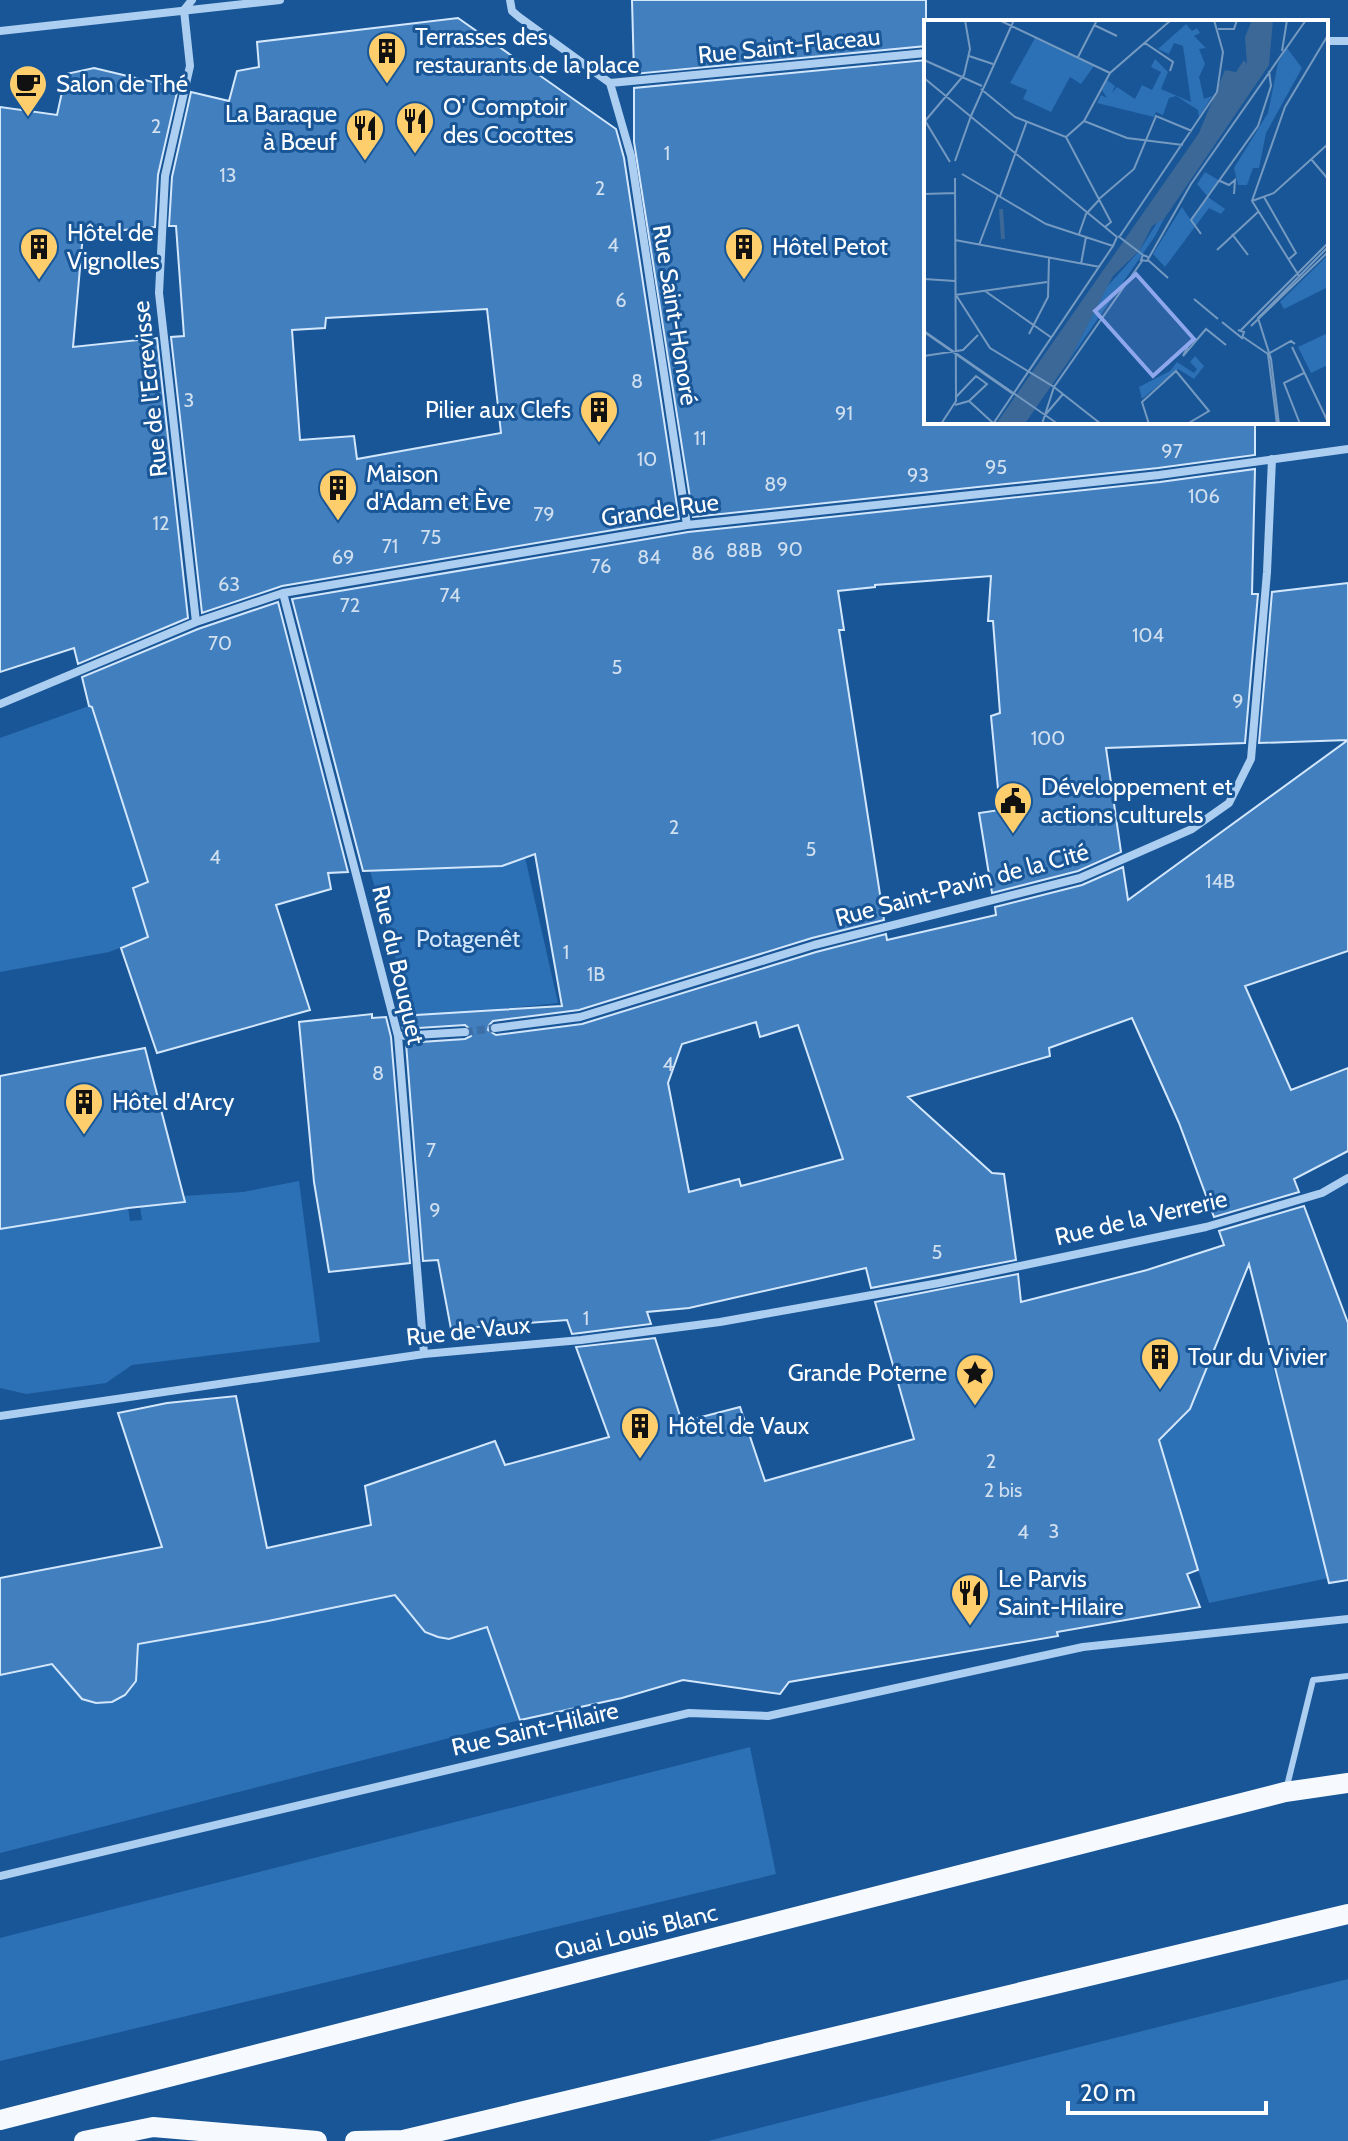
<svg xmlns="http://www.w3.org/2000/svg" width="1348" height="2141" viewBox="0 0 1348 2141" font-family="Cabin,sans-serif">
<rect width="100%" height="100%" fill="#195697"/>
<path fill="#2c70b6" d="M89,706l3,1 56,175v55l-39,15 -109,20v-234z
M525,857l33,146 -142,15 -4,-3 -42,-144 94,-3z
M299,1181l21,161 -188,23 -26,18 -80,11 -26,-6v-159l128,-22 2,14 12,-1 -2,-14 33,-6 1,3h8l2,-7 59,-4z
M1269,1352l36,135 20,61 23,26 -139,29 -58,-176 22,-1c21,-14 25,-34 21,-58z
M407,1592l18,40 24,7 35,-25 36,106 -520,133v-178l68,-15 28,43c20,-1 28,-7 40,-22l-5,-35 150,-27z
M750,1747l26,127 -776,187v-123z
M1348,1979v162h-640z"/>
<path fill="#427fbe" stroke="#d3e7fc" stroke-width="2" fill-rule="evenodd" d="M632,0h294v46l-292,28z
M458,18l158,111 8,29 55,361 -397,67 -80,27 -31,-276 13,-1 -8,-110h-7l3,-49 19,-85 38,9 8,-30 22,-4 -2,-25zM487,309l14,124 -144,26 -3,-23 -54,4 -8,-110 33,-2 1,-10z
M926,60v362h329v33l-97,13 -465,49 -59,-375v-54z
M94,68l84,20 -20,87 -3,52 -72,7 -10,113 84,-9 31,280 -110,46 -4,-16 -74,24v-565l57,8 9,-41z
M1255,469l-3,125h6l-13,149 -139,5 15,104 -43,19 -86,22 -13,-80 21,-3 -9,-94 9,-3 -7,-92h-5l3,-45 -116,9v2l-37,4 6,39h-5l45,290 -72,18 -233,72 -86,11 -4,4 -1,5 8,5 86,-11 234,-72 70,-18 1,6 109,-25 -1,-8 87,-22 41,-18 5,33 220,-160v211l-103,35 46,104 57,-22v83l-54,28 5,13 -85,25 -35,-94 -47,-105 -83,30 1,8 -142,41 84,76 12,1 12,86 -145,28 -5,-20 -177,40 -42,4 4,12 -71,9 -8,1 -5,-14 -116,9 -13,-69 -15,1 -17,-218 59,-4 6,-3 1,-5 -7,-6 -62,4 -3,-13 162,-10 -27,-152 -33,12 -139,5 -71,-272 396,-67 472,-50zM756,1022l4,15 38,-12 45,134 -102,27 -2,-7 -50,13 -21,-109 14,-39z
M1348,583v157l-89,3 13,-151z
M278,602l70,270 -20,1 3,16 -55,16 34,105 -153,43 -36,-105 27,-11 -15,-49 15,-6 -56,-175 -3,-1 -7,-29 116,-48z
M372,1014v4l14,-1 5,20 19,226 -81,9 -15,-90 -15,-160z
M145,1048l40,154 -57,6 -128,21v-153z
M1304,1206l44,117v257l-19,3 -80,-319 -59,145 -31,31 39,130 -11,4 13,33 -143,25 1,4 -269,46 -9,12 -97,-14 -61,18 -102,22 -33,-93 -38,12 -11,-2 -13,-5 -30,-37 -127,26 -130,23 -2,37 -11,14 -13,7 -16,1 -14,-4 -30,-35 -52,11v-97l162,-31 -44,-134 49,-10 69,-7 31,152 104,-23 -6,-39 130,-45 10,24 104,-28 -33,-90 79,-9 27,84 58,-15 25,74 149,-42 -39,-137 143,-28 3,28 126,-32 77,-25 -5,-14z"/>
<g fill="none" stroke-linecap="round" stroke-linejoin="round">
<path stroke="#3c6fa7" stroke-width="8" stroke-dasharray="8 4" stroke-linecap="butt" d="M465,1032l30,-4"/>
<path stroke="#accef1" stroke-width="6" d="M1286,1790l27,-110 35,-4"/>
<path stroke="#accef1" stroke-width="8" d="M510,0l2,11 7,6 91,66 21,73 56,369
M184,10l6,56 -25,110 -6,117 37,329
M184,10l8,-10
M0,31l280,-31
M1326,41h22
M610,83l316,-30
M283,593l115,443 26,318
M0,704l196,-82 87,-29 404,-68 472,-50 189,-26
M495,1028l85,-11 234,-72 266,-67 112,-49 37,-26 22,-44 16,-187 5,-113
M398,1036l67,-4
M0,1416l424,-62 157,-14 139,-18 219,-39 267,-56 116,-34 26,-15
M0,1876l689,-163 79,3 315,-69 265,-28"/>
<path stroke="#f6faff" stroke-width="20" d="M0,2120l1285,-328 63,-9
M84,2141l69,-14 164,14
M355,2141l48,-1 945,-226"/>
</g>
<defs>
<g id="building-pin" transform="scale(2)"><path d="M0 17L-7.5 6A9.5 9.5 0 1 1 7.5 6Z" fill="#ffce6c" stroke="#195697"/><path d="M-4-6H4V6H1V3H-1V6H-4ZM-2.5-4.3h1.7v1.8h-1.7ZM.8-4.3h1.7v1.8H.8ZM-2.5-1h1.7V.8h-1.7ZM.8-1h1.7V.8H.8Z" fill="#111"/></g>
<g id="cafe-pin" transform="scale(2)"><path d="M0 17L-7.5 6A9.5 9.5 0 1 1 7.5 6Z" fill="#ffce6c" stroke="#195697"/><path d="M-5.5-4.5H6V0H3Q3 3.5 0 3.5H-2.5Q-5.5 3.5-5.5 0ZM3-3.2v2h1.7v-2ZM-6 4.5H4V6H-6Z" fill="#111"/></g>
<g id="restaurant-pin" transform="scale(2)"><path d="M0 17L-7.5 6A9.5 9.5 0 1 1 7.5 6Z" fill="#ffce6c" stroke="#195697"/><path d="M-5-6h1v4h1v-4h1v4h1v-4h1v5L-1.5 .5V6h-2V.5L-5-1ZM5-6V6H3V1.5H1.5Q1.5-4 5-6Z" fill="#111"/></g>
<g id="civic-pin" transform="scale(2)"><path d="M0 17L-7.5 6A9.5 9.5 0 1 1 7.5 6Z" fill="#ffce6c" stroke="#195697"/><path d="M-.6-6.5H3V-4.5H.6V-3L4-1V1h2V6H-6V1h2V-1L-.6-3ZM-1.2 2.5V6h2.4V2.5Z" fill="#111"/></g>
<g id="sight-pin" transform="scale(2)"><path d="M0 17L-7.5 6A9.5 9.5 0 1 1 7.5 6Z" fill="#ffce6c" stroke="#195697"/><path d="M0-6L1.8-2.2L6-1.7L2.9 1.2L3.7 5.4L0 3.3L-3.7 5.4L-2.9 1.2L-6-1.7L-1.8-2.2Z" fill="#111"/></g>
</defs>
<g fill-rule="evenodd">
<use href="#building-pin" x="387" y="51"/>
<use href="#cafe-pin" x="28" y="84"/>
<use href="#restaurant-pin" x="415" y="121"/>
<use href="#restaurant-pin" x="365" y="128"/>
<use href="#building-pin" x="39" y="247"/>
<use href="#building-pin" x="744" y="247"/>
<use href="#building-pin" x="599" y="410"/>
<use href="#building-pin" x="338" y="488"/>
<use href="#civic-pin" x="1013" y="801"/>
<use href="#building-pin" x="84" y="1102"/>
<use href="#building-pin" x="1160" y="1357"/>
<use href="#sight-pin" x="975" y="1373"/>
<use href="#building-pin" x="640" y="1426"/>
<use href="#restaurant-pin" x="970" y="1593"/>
</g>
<g text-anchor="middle" stroke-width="6" stroke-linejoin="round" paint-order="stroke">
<g font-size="20" fill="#d0dfef">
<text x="156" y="133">2</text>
<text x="667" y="160">1</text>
<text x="228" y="182">13</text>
<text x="600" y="195">2</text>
<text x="613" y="252">4</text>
<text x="621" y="307">6</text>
<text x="637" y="388">8</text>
<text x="189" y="407">3</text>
<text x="844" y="420">91</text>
<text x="700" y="445">11</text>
<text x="1172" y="458">97</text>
<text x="647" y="466">10</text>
<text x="996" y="474">95</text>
<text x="918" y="482">93</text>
<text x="776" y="491">89</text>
<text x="1204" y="503">106</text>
<text x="544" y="521">79</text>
<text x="161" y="530">12</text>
<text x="431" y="544">75</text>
<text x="390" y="553">71</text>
<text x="790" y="556">90</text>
<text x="744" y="557">88B</text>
<text x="703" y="560">86</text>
<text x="343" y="564">69</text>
<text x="649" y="564">84</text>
<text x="601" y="573">76</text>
<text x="229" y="591">63</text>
<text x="450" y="602">74</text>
<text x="350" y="612">72</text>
<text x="1148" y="642">104</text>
<text x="220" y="650">70</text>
<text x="617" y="674">5</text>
<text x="1238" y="708">9</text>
<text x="1048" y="745">100</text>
<text x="674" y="834">2</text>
<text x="811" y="856">5</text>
<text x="215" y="864">4</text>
<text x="1220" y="888">14B</text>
<text x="566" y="959">1</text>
<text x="596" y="981">1B</text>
<text x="668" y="1071">4</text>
<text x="378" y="1080">8</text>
<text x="431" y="1157">7</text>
<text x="435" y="1217">9</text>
<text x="937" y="1259">5</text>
<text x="586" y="1325">1</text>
<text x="991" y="1468">2</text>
<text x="1003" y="1497">2 bis</text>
<text x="1054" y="1538">3</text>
<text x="1023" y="1539">4</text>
</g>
<g font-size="24" fill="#fff" stroke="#195697" text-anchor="start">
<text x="415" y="45">Terrasses des<tspan x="415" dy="28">restaurants de la place</tspan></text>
<text x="56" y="92">Salon de Thé</text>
<text x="443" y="115">O' Comptoir<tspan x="443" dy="28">des Cocottes</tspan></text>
<text x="337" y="122" text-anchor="end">La Baraque<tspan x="337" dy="28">à Bœuf</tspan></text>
<text x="67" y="241">Hôtel de<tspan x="67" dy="28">Vignolles</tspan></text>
<text x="772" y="255">Hôtel Petot</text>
<text x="571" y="418" text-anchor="end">Pilier aux Clefs</text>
<text x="366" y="482">Maison<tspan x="366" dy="28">d'Adam et Ève</tspan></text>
<text x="1041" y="795">Développement et<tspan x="1041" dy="28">actions culturels</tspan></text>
<text x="112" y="1110">Hôtel d'Arcy</text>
<text x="1188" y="1365">Tour du Vivier</text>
<text x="947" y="1381" text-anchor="end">Grande Poterne</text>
<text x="668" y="1434">Hôtel de Vaux</text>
<text x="998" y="1587">Le Parvis<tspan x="998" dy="28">Saint-Hilaire</tspan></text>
</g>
<g font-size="24" fill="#fff" stroke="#195697">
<text transform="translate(789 46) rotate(-6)" y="8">Rue Saint-Flaceau</text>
<text transform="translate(675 315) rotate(81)" y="8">Rue Saint-Honoré</text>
<text transform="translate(150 389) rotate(-96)" y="8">Rue de l'Ecrevisse</text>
<text transform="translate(660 510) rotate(-8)" y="8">Grande Rue</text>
<text transform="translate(962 885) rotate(-15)" y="8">Rue Saint-Pavin de la Cité</text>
<text transform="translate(398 965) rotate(77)" y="8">Rue du Bouquet</text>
<text transform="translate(1141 1218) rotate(-13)" y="8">Rue de la Verrerie</text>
<text transform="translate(468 1331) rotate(-6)" y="8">Rue de Vaux</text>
<text transform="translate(535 1729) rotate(-13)" y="8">Rue Saint-Hilaire</text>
<text transform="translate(636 1932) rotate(-14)" y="8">Quai Louis Blanc</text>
</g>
<g font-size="24" fill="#d3e7fc" stroke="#195697">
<text x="468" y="947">Potagenêt</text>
</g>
</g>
<g transform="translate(924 20)">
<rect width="404" height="404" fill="#195697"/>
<path d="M262,4l6,7 5,-3 3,5 -6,3 12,12 -7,1 6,15 -6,13 5,22 8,-3 -13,21 -1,-7 -22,-14 -7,2 -6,17 -7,-3 -2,5 -57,-14 4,-8 6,3 -5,-8 5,-10 8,6 -3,7 5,-6 18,12 7,-14 10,5 9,-18 -10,-5 4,-8 13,13 -7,17 30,13 -8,-56 -9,-3 -5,11 -11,-5zM111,18l59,28 -13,18 -11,-7 -19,35 -28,-13 4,-9 -17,-7zM363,28l15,20 -36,65 -7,35h-6l-6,17h-9l-4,-17 34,-55 10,-50zM281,152l15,9 -12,16 17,12 -4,5 -12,-6 -44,59 -12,-13 29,-47 8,12 18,-22 -11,-13zM236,198l4,1 -9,17 -85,123 36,-71 34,-38zM404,235v32l-44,22 -4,-7zM404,313v32l-17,8 -13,-26zM271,336l9,10 -10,13 -16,-10 -36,30 -3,-12 31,-16 7,-9 17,11 3,-4 -7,-7z" fill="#2c70b6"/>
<path d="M328,0h21l-4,45 -105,154 -12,7 -12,24 -27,26 -43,83 -44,63 -30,2 203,-291 26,-63 11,2 8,-12 3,4 -2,-27z" fill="#3c6897"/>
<path fill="none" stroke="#3c6897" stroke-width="4" d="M77,189l2,30"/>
<path fill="none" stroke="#759ac1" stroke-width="2" d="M75,0l111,53M170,5l23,11M294,9h16l3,-9M221,23l28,19 -3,9M358,31l5,-31M45,36l24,8M154,37l19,-37M0,40l58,26M0,58l193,159M57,69l34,28 51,20 45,85 -6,5M47,96l43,-96M0,99l26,43M1,101l39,-46 6,-26 -5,-29M160,101l43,17 56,7M142,117l18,-16 26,-48 61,-53M387,139l17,20M31,141l16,-45M38,154l84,50 67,22 4,-9M296,161l9,4 6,-5 -1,14M0,174l31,-1M76,176l27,-75M340,177l32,56 -8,7M175,179l35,-30 22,-53 36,15M328,181l22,-8 54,-49M155,214l7,-20 13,-14M277,214l-10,-14 67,-94 13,-40 -2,-15M308,214l16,21M194,216l25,19M196,216l97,-144 6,-40 -9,-32M31,220l145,27M55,225l19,-50M293,230l41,-38M224,237l-5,-2 -2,5 6,1 44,-77 115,-164M224,240l20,18M157,244l5,-27M375,256l-47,-75 33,-94 43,-72M0,259l31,2M61,271l67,47M31,275l92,-13M32,275l34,53 64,39 47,37M270,279l24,20M298,302l20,16 2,-6 -6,-2M327,306l77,-74M317,310l87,-87M0,311l134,93M0,312l89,62M105,314l19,-37 1,-39M319,317l25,17M265,324l-6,12 23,-27 20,16M368,327l36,75M344,334l9,70M344,334l23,-13 4,3M0,336l39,-6 15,-15M45,381l24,22M31,385l14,-4 18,-17 -11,-8 -20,21M122,394l17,-20M17,404l15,-23 -1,-223M69,404l120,-178M118,404l12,-37 88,-126M225,404l-7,-22 34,-31 33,40 -22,13M355,404l-8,-65 -13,-41 70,-71M376,404l-16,-41 20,-10"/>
<path fill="#8ea6ec" fill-opacity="0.15" stroke="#8ea6ec" stroke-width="4" d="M212,254l58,65 -41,37 -58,-65z"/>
<rect width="404" height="404" fill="none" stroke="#fff" stroke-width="4"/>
</g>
<path d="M1068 2101v12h198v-12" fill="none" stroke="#ffffff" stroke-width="4"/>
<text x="1080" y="2101" font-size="24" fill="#ffffff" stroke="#195697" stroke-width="6" paint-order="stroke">20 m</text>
</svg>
